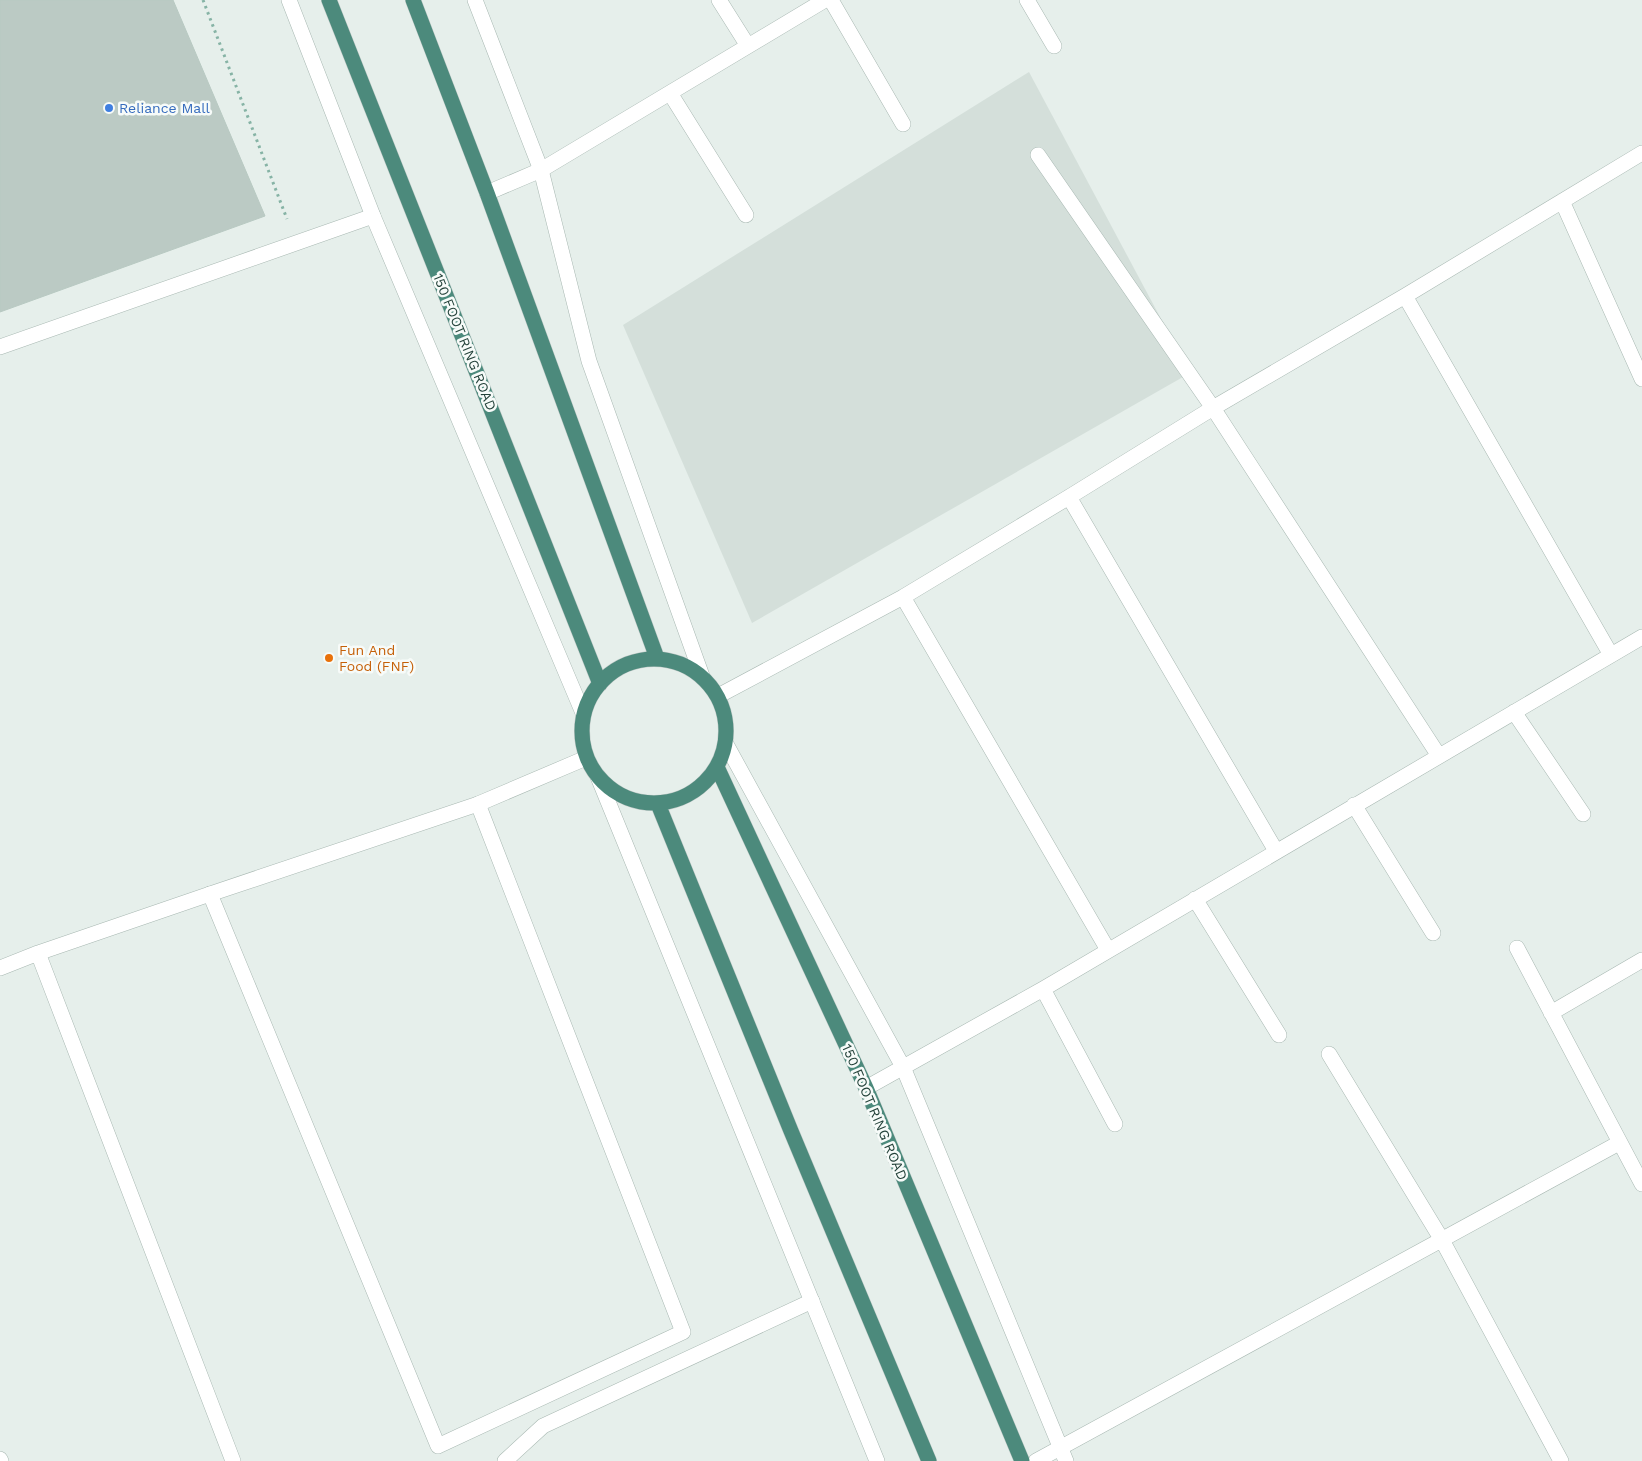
<svg xmlns="http://www.w3.org/2000/svg" width="1642" height="1461" viewBox="0 0 1642 1461" font-family="'Work Sans',sans-serif">
<rect width="100%" height="100%" fill="#e6efeb"/>
<path fill="#d4dfda" d="M1029,72l161,301 -438,250 -129,-298z"/>
<path fill="#bbcac4" stroke="#b8c9c2" d="M0,0h173l92,216 -265,96z"/>
<g fill="none" stroke-linecap="round" stroke-linejoin="round">
<g stroke="#a8b8b2" stroke-width="16">
<path id="service" d="M1038,155l175,253
M0,347l373,-131
M210,894l228,552 245,-114 -205,-528"/>
</g>
<g stroke="#a8b8b2" stroke-width="16">
<path id="minor" d="M719,0l29,46
M831,0l72,124
M1027,0l27,46
M670,93l76,122
M487,193l54,-23 284,-170
M1562,201l80,178
M1405,296l206,359
M1213,408l226,348
M1069,497l207,354
M903,597l205,353
M718,696l185,-99 166,-100 144,-89 192,-112 237,-143
M1514,712l69,102
M1354,805l79,128
M1195,899l84,136
M1517,948l125,236
M38,953l195,508
M0,968l38,-15 172,-59 268,-90 108,-46
M1043,989l72,135
M1551,1013l91,-53
M1329,1054l113,186 119,221
M866,1088l177,-99 599,-352
M0,1459l1,2
M505,1461l38,-35 269,-125
M1036,1461l583,-318"/>
</g>
<g stroke="#a8b8b2" stroke-width="16">
<path id="tertiary" d="M289,0l84,216 210,497
M475,0l66,170 48,191 113,315
M726,744l177,323 163,394
M598,777l279,684"/>
</g>
<g stroke="#c2cac8" stroke-width="16">
<path id="trunk" d="M329,0l271,684
M413,0l74,193 170,465
M582 731a72 72 0 1 1 144 0a72 72 0 1 1-144 0Z
M717,767l149,321 156,373
M658,804l133,327 138,330"/>
</g>
<path stroke="#86b3a5" stroke-width="3" stroke-dasharray="2.5 4" stroke-linecap="butt" d="M203,0l84,219"/>
<use href="#service" stroke="#fff" stroke-width="15"/>
<use href="#minor" stroke="#fff" stroke-width="15"/>
<use href="#tertiary" stroke="#fff" stroke-width="15"/>
<use href="#trunk" stroke="#4c8a7c" stroke-width="15"/>
</g>
<circle fill="#3f7fe0" stroke="#f7fbf9" stroke-width="2" cx="109" cy="108" r="5"/>
<circle fill="#e8710a" stroke="#f7fbf9" stroke-width="2" cx="329" cy="658" r="5"/>
<g text-anchor="middle" stroke-width="5" stroke-linejoin="round" paint-order="stroke">
<g font-size="14" fill="#366cbe" stroke="#f7fbf9" text-anchor="start">
<text x="119" y="113">Reliance Mall</text>
</g>
<g font-size="14" fill="#24423a" stroke="#f7fbf9">
<text transform="translate(465 342) rotate(68)" y="5">150 FOOT RING ROAD</text>
<text transform="translate(875 1112) rotate(67)" y="5">150 FOOT RING ROAD</text>
</g>
<g font-size="14" fill="#c56008" stroke="#f7fbf9" text-anchor="start">
<text x="339" y="655">Fun And<tspan x="339" dy="16">Food (FNF)</tspan></text>
</g>
</g>
</svg>
